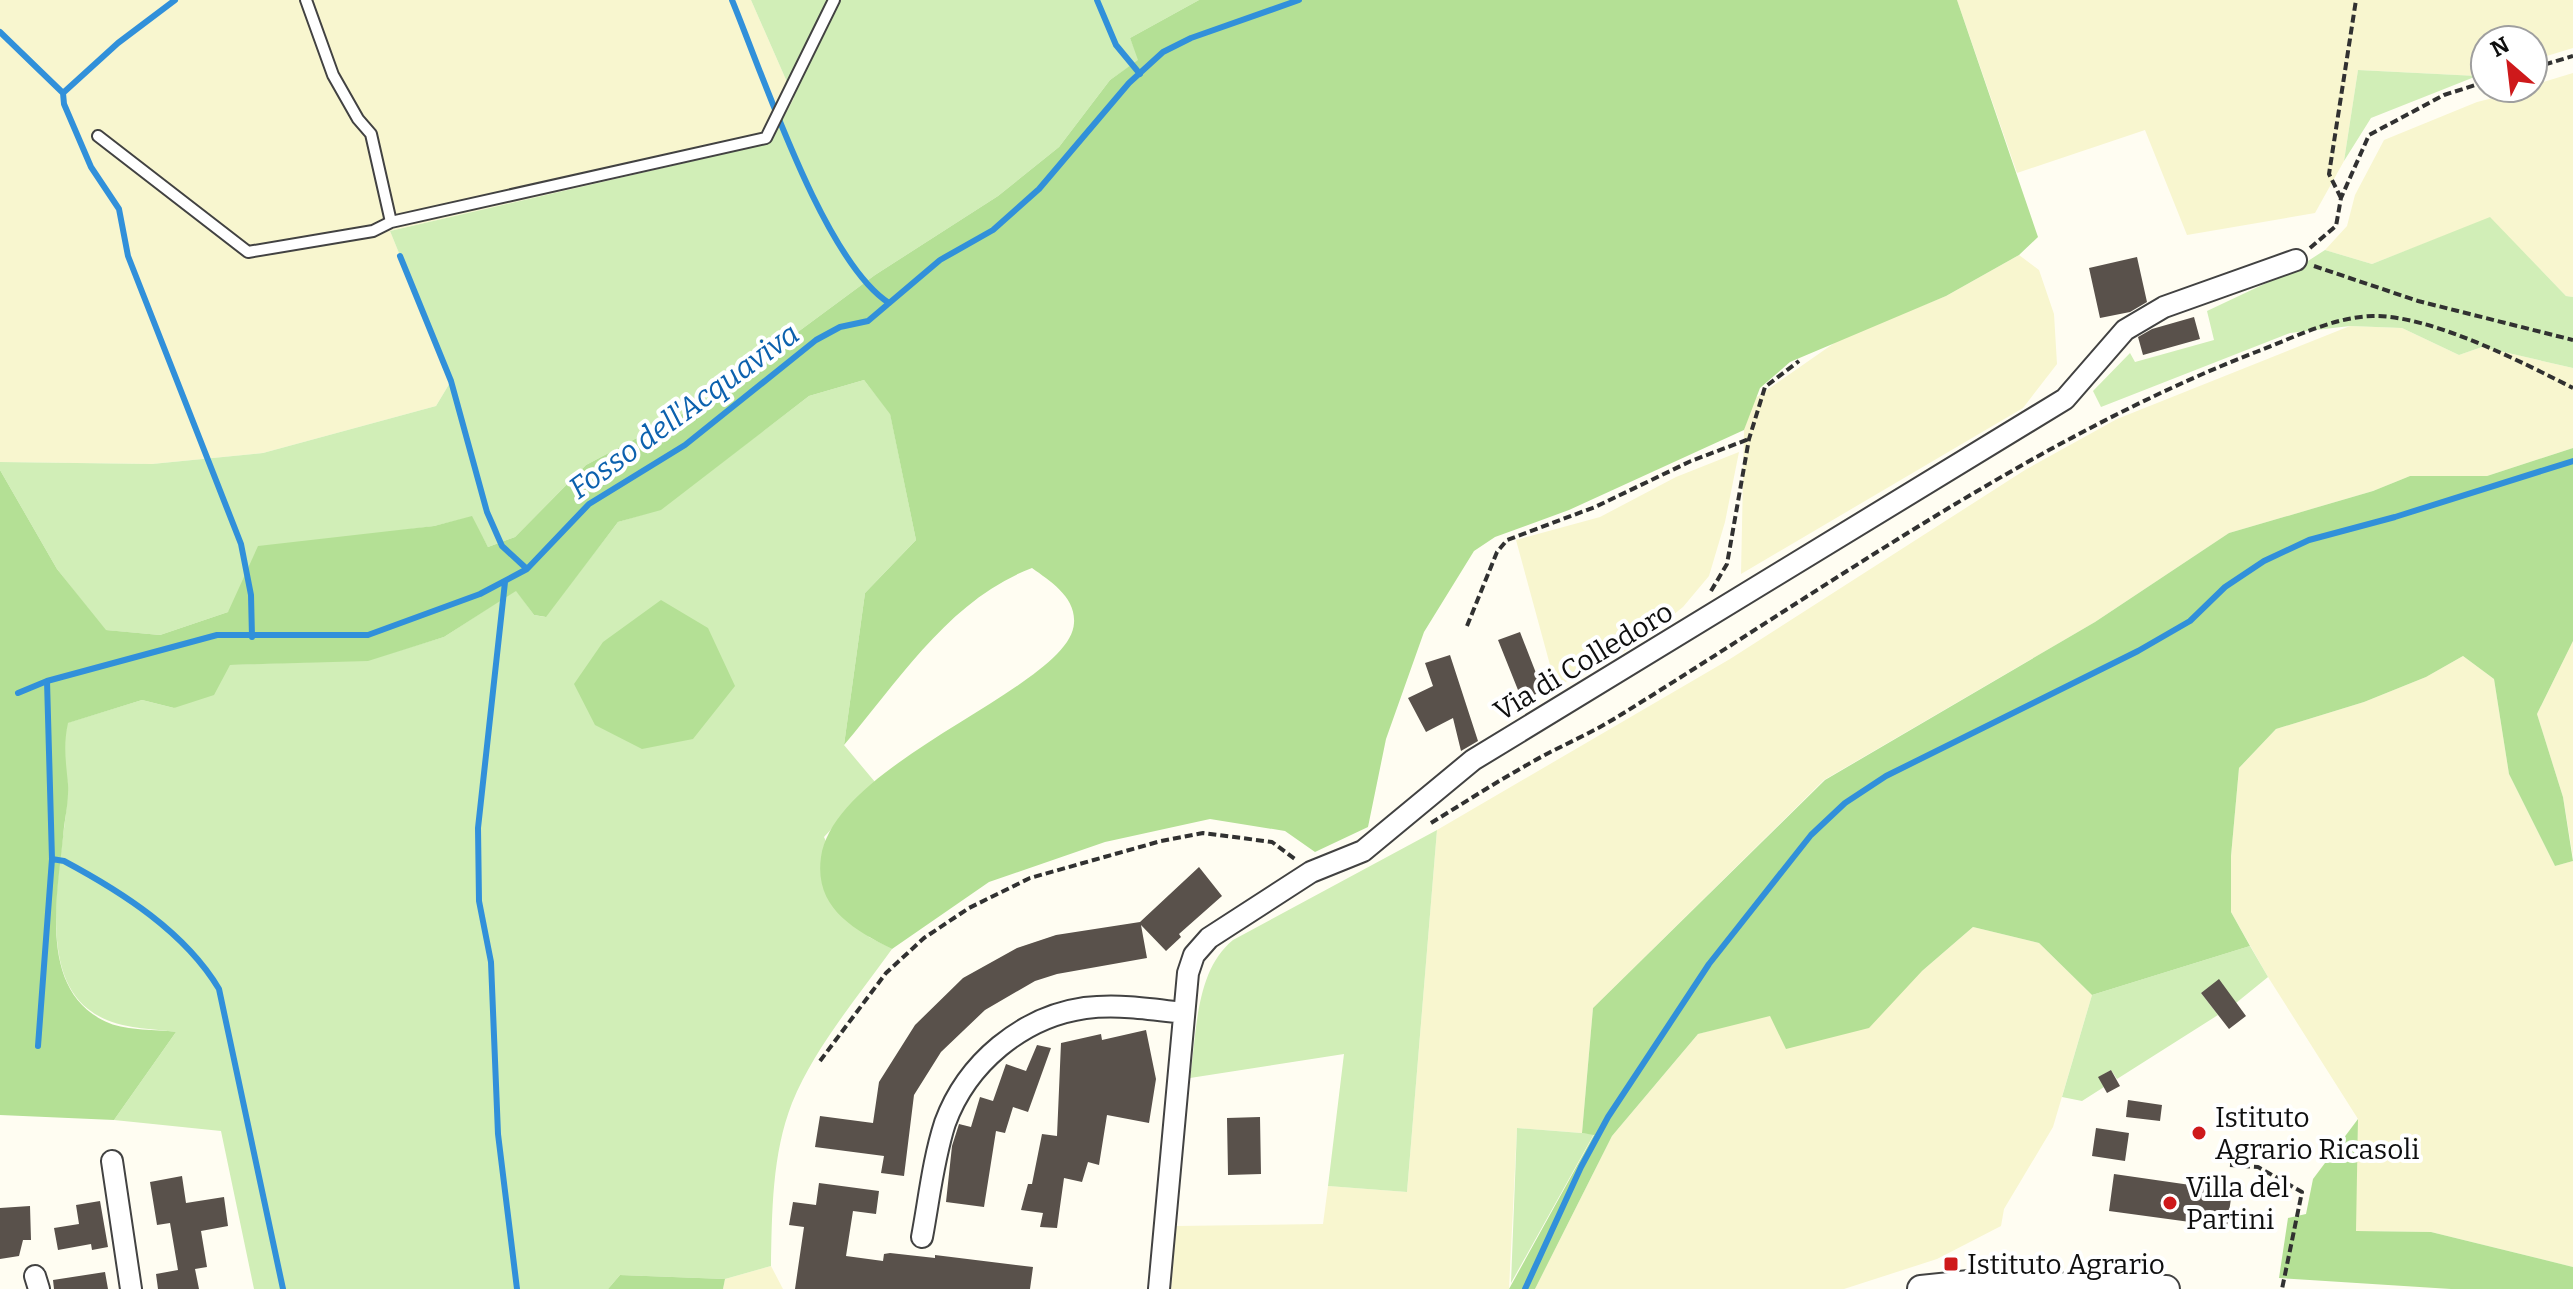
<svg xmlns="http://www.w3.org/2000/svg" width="2573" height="1289" viewBox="0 0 2573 1289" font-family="Bitter,serif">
<rect width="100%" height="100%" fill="#fffdf2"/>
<path fill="#f8f6cf" d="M0,0h751l43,98 -24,45 -380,88 61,150 -15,25 -173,47 -111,11 -152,-2z
M1957,0h616v48l-40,12v-20h-48v34l-8,2 -119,-6 -14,91 -29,52 -128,22 -42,-105 -128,43z
M2573,73v224l-7,-1 -76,-78 -118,46 -47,-14 22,-24 8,-31 29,-55 93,-38 56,-14v-3z
M2019,255l20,15 15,44 3,50 -34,44 -282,166 3,-144 10,-31 86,-60 106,-43z
M2350,326l52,2 57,27 23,-8 91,21v80l-86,28h-77l-37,15 -144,42 -134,89 -271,158 -231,228 -11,125 -65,-5 -8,161h-338l5,-63 147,-2 5,-38 79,6 30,-362 293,-171 295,-189 92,-51z
M1739,452l-14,70 -16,54 -26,31 -49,39 -78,41 -40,-147 84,-23 76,-40z
M2573,641v216l-10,-60 -26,-83z
M2463,656l31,23 15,95 46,92 18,-5v406l-142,-35 -76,-1 3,-112 -90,-142 -37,-65v-56l8,-88 37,-39 88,-27 62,-25z
M1973,927l66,16 53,52 -39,132 -49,82 -3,17 -64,33 -93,30h-309l77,-153 86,-102 224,-63z
M771,1266l12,23h-60l2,-10z"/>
<path fill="#d1eeb7" d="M751,0h448l-69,38 9,22 -29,20 -51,67 -61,49 -123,79 -176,130 -113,60 -71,72 -27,10 -17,-30 -37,9 -82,11 -124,75 -68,23 -55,-5 -48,-61 -57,-99v-8l152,2 111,-11 173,-47 15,-25 -61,-150 380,-88 24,-45z
M2358,70l119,6 -106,42 -27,43z
M2490,217l76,79 7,1v71l-91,-21 -23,8 -57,-27 -52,-2 -60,7 -189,74 -8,-16 37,-38 5,9 79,-22 -7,-29 87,-41 31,-20 47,14z
M864,380l26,33 26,127 -51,53 -21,152 31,37 -51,55 45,100 23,12c-35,49 -77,98 -100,154 -20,51 -20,109 -21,163l-46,13 -105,-4 -12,14h-354l-33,-158 -107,-11 62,-88c-30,-4 -63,-3 -88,-23 -55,-43 -23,-159 -20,-219 0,-12 -5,-24 -5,-36 0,-10 3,-21 4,-31l75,-23 32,8 55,-43 139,-5 76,-23 72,-47 18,25 11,2 73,-95 43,-13 148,-113z
M1437,830l-30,362 -79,-6 16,-132 -154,24c7,-46 5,-107 43,-138z
M2250,946l18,31 -32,26 -17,-23 -18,13 17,22 -101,64 -6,-9 -12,7 5,10 -22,14 -20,-4 30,-102z
M1517,1128l77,6 -83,149z"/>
<path fill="#b4e095" d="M1199,0h758l81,237 -19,18 -73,41 -156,66 -30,26 -16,42 -175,80 -74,27 -21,14 -50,81 -38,107 -18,88 -53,25 -30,-21 -75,-12 -105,23 -116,40 -97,67c-40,-20 -78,-42 -71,-92 14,-97 250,-170 253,-234 2,-26 -24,-42 -42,-55 -82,31 -133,112 -188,177l21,-152 51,-53 -26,-126 -26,-34 -55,16 -148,114 -43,12 -72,95 -12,-2 -18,-24 -72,46 -76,24 -138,4 -16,30 -40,13 -32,-8 -74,23c-5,23 -2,39 0,61 1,14 -2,29 -4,43 -5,62 -30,165 45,196 19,8 47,6 67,9l-62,88 -114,-5v-645l57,99 49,61 54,5 68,-23 30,-66 176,-20 38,-10 16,31 27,-10 71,-72 113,-60 176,-130 123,-79 61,-49 51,-67 28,-20 -8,-22z
M2573,448v193l-36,73 26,83 10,64 -18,5 -46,-92 -15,-95 -31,-23 -37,21 -62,25 -88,27 -37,39 -8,88v56l19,34 -158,49 -53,-52 -66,-16 -51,44 -53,57 -83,21 -16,-33 -72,18 -86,102 -77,153h-26l85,-154 -12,-2 11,-125 232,-228 270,-158 134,-89 144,-42 37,-15h77z
M661,600l47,28 27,58 -42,53 -51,10 -47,-24 -21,-41 29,-42z
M2358,1119l-2,112 75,1 142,35v22h-122l-172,-11 9,-60 18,-4 7,-35z
M620,1275l105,4 -2,10h-115z"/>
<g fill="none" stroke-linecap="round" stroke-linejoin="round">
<path stroke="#3190da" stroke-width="6" d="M732,0c31,75 92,261 157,303
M1097,0l19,45 24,29
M0,32l63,61 1,11 27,63 28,42 9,47 113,288 10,51 1,42
M63,93l55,-50 57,-43
M400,256l51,125 36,131 15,34 25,23
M505,582l-27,246 1,73 12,61 7,172 19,155
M18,693l29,-12 170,-46h151l112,-41 47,-25 62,-65 96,-59 131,-105 24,-13 28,-6 72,-61 53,-30 46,-41 90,-106 34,-31 28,-14 108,-38
M52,859l12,2c58,31 121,71 155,128l64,300
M38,1046l14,-187 -5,-178
M1525,1289l56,-122 27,-50 101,-153 102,-129 34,-32 41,-27 252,-125 52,-30 35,-34 39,-26 45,-21 86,-23 178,-56"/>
</g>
<path fill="#59514b" d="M2137,257l10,45 -17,10 -30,6 -11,-50z
M2194,317l6,22 -57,16 -5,-18 14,-8z
M1520,632l23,59 -21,9 -24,-60z
M1450,655l28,86 -17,10 -8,-33 -27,14 -18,-34 25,-12 -8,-23z
M1199,867l23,29 -43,38 2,3 -15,14 -25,-26 6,33 -90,16 -22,7 -50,29 -44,42 -27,43 -10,81 -23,-3 3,-17 -69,-9 5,-31 53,7 6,-41 36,-57 48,-47 54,-30 39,-13 84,-13z
M2219,979l27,37 -17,13 -28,-36z
M1146,1030l10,49 -7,44 -42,-8 -8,50 -11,-3 -6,20 -18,-4 -7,50 -17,-1 3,-14 -22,-3 7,-26h4l10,-50 15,2 4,-93 40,-9 1,6z
M1037,1045l14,3 -23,64 -15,-5 -8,26 -9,-2 -12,76 -38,-5 6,-56 7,-22 12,3 9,-30 13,4 13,-37 20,7z
M2111,1070l9,16 -13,7 -9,-16z
M2128,1100l34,5 -2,16 -34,-4z
M1260,1117l1,57 -33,1 -1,-57z
M2096,1128l33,5 -4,28 -33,-5z
M2114,1174l118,17 -5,36 -118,-16z
M182,1176l4,27 38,-6 4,29 -27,5 6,36 -12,2 4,20h-41l-2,-15 22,-4 -8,-47 -13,2 -7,-43z
M819,1183l60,8 -3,23 -23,-3 -7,45 37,5 1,-7 6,-1 45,5v-3l98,12 -3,22h-235l9,-62 -15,-2 4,-23 23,3z
M100,1201l8,46 -16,3 -1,-6 -33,6 -4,-22 25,-4 -3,-19z
M30,1206l1,34h-8l-4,16 -19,3v-51z
M105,1272l3,17h-54l-1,-9z"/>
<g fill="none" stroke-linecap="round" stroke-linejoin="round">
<g stroke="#424242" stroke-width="14">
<path id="service" d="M98,136l150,116 125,-21 18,-9 -20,-88 -13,-15 -25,-44 -27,-75
M391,222l375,-84 68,-138"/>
</g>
<g stroke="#424242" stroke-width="24">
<path id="minor" d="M112,1161l19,128
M922,1237c7,-37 11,-77 23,-114 22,-60 77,-106 140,-115 33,-4 66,1 98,5
M35,1276l4,13
M1159,1289l29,-316 6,-18 15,-17 102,-66 52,-21 110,-91 592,-361 60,-69 39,-23 132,-47"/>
</g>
<g stroke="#424242" stroke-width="30">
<path id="tertiary" d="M1921,1289l48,-5 197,5"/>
</g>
<path stroke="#313131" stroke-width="4" stroke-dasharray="8 4" stroke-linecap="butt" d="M2533,68l40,-12
M2341,198l-12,-24 27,-174
M2310,248l26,-22 5,-28 28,-63 75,-40 41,-13
M2314,266l104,35 155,39
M1711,591l16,-27 22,-125 16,-52 34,-26
M1467,626l30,-74 10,-12 88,-33 96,-46 58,-22
M1431,823c31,-19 62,-39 94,-57 32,-19 66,-32 97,-52 204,-126 410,-275 634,-362 37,-14 77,-35 117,-36 57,-1 149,46 200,72
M820,1061l66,-88 38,-35 45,-30 61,-30 131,-37 42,-8 69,9 23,17
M2230,1165l28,2 44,25 -20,97"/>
<use href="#service" stroke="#fff" stroke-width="10"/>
<use href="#minor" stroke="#fff" stroke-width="20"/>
<use href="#tertiary" stroke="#fff" stroke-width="26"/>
</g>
<g fill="#ce191b" stroke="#fff" stroke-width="3">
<circle cx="2199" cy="1133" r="8"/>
<circle cx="2170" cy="1203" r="8"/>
<rect x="1943" y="1256" width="16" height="16" rx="4"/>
</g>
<g text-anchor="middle" stroke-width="8" stroke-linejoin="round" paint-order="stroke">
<g font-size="28" fill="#0f0f0f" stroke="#fff">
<text transform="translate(1583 661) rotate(-31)" y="10">Via di Colledoro</text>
</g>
<g font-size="28" fill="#0f0f0f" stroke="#fff" text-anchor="start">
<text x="2215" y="1127">Istituto<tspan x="2215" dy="32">Agrario Ricasoli</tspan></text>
<text x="2186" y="1197">Villa del<tspan x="2186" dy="32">Partini</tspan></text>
<text x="1967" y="1274">Istituto Agrario</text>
</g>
<g font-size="30" font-style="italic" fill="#0c61ae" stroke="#fff">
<text transform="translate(684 411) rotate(-36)" y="10">Fosso dell'Acquaviva</text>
</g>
</g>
<g transform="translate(2509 64) rotate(332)"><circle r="38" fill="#ffffff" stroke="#9f9f9f" stroke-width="2"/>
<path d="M0-6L14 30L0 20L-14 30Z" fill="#ce191b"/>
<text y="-12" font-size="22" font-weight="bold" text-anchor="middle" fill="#0f0f0f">N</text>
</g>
</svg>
